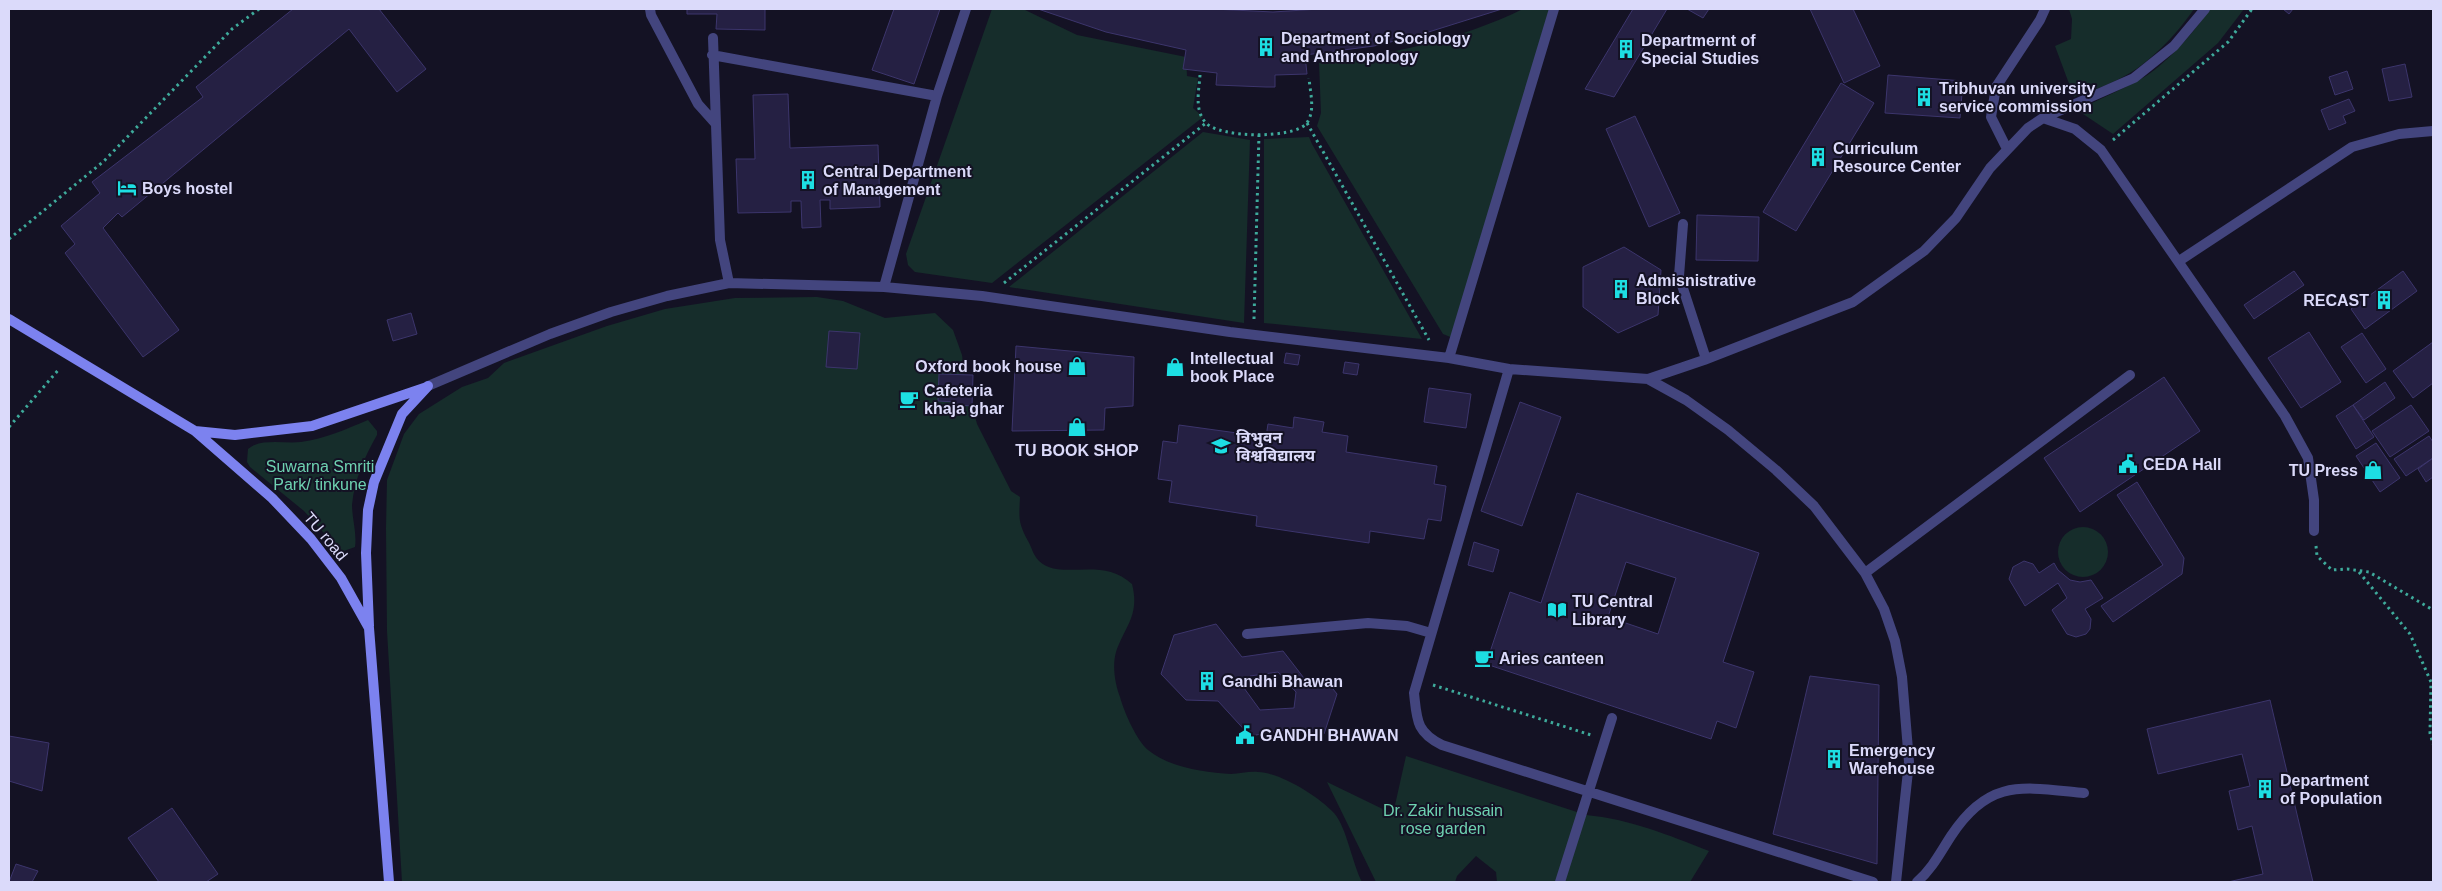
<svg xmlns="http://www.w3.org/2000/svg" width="2442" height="891" viewBox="0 0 2442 891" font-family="Arial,'Noto Sans Devanagari',sans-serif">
<rect width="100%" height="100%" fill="#141224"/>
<path fill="#162d2b" d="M992,9h31l54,26 109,22 1,19 11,2 -5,30 10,9 -211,166 -77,-11 -7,-7 -2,-11z
M1523,9h33l-98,331 -15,-6 -126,-208 4,-13 -2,-50c70,-8 140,-23 204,-54z
M2069,9h125c-17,25 -46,56 -73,69 -15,8 -31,13 -47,19l-19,-51 16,-7 1,-20z
M2210,9h34l-26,34 -105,91 -36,-24c23,-11 47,-21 69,-34 22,-14 50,-46 64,-67z
M1203,132l47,8 -6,183 -235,-36z
M1309,137l3,7 110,195 -158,-16v-184z
M817,297l26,4 42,17 50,-5 18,17 9,25 3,24 12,45 34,67 9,6c-1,22 -2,25 8,44 4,7 5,14 11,20 22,21 62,-6 93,23 8,31 -7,42 -16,68 -4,14 -1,32 4,45 4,15 17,44 28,53 22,18 56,22 83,24 9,0 18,-3 27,-2 23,1 60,24 76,41 13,15 18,50 28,69h-960l-15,-251 -1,-102 1,-49 17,-46 15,-20 43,-27 26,-9 16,-15 103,-37 58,-17 70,-11z
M368,420l9,11v4c-12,21 -23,45 -25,70 0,14 5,28 3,42l-14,5 -37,-41 -54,-44 -3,-5 1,-13c12,-11 37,-5 53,-7 24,-3 45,-13 67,-22z
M2058 552a25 25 0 1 1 50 0a25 25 0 1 1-50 0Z
M1406,756l180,59c44,4 82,20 123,36l-19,31h-193l-1,-10 -20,-16 -19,20 -2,6h-79l-49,-100 66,32z"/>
<path fill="#252043" stroke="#3c356c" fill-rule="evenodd" d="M293,9h86l47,60 -29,23 -48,-63 -227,188 -4,-4 -15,15 76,102 -36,27 -78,-104 10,-9 -14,-18 39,-33 -8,-11 111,-85 -7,-10z
M687,9h78v21l-49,-1 1,-15h-30z
M894,9h46l-26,75 -42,-14z
M1038,9h175l60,3 46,-3h183l-83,26 -45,11 -69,9 2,19 -32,1v12h-9l-50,-2 1,-12 -34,-4 3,-19 -80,-18z
M1633,9h34l-53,88 -29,-8z
M1687,9h22l-6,9z
M1810,9h43l27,57 -36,17z
M2283,9h10l-4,5z
M2405,64l7,33 -23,4 -7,-32z
M2347,71l6,18 -18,6 -6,-18z
M1888,75l75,6 -3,37 -75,-5z
M1841,83l33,20 -78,128 -33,-19z
M788,94l2,54 88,-3 2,62 -50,2v-9h-10l1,27 -19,1 -1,-27h-10v11l-53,1 -2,-54h19l-2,-64z
M2349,99l6,12 -12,5 3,7 -17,7 -8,-20z
M1635,116l45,97 -31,14 -43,-98z
M1697,215l62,2 -1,44 -62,-1z
M1624,247l37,23 -3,45 -40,18 -35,-26v-40z
M2294,271l10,14 -50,34 -10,-14z
M2403,271l14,20 -52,38 -14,-20z
M411,313l6,21 -24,7 -6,-21z
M829,331l31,2 -3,36 -31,-2z
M2309,332l32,50 -40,26 -33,-50z
M2362,333l24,36 -20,14 -25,-36z
M2433,342v41l-20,15 -20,-27z
M1016,346l118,11 -1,49 -28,2 -1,22 -92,1z
M1286,353l14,2 -2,10 -14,-2z
M1345,362l14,2 -2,11 -14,-2z
M939,374l34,1 -1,31 -16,-1v-3l-18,-1z
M2164,377l36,54 -120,81 -36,-54z
M2385,382l10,16 -31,22 -11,-15z
M1429,388l42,6 -5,34 -42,-6z
M1520,402l41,15 -39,109 -41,-15z
M2353,405l21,32 -18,12 -20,-33z
M2411,405l18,26 -39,26 -18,-26z
M1294,417l30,5 -2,10 26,4 -2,16 91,14 -3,18 12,2 -5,35 -13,-2 -4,20 -54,-8 -1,12 -113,-17 1,-10 -88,-14 3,-21 -14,-2 5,-38 14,2 2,-18 87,12 2,-13 25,4z
M2429,436l4,6v16l-27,18 -12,-17z
M2376,443l24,35 -20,14 -24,-36z
M2433,458v19l-7,5 -8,-13z
M2137,482l47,76 -2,16 -69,48 -12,-16 62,-41 -46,-70z
M1577,493l182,60 -36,109 31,10 -18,56 -19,-7 -6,18 -225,-75 24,-72 31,11zM1626,562l50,16 -18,56 -50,-17z
M1474,542l25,8 -6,22 -25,-7z
M2024,561l9,3 6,9 15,-10 4,7 12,10 10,2 11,-2 12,18 -18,11 6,10 -1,10 -4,5 -10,3 -9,-3 -15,-24 15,-12 -9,-15 -33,23 -16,-27 4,-12z
M1216,624l26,33 41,-6 24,31 18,-3 12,15 -13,40 -19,-1 -14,-4 -41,7 -32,-35 -32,-1 -25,-26 13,-39zM1278,672l18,20 -2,16 -34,2 -16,-22 6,-12z
M1810,676l69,9 -2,179 -104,-30z
M2270,700l43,182h-85l35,-8 -11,-48 -14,4 -9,-39 21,-5 -8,-32 -84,20 -11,-45z
M9,736l40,7 -7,48 -33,-10z
M172,808l46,66 -12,8h-47l-31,-44z
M16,864l22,7 -6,11h-23z"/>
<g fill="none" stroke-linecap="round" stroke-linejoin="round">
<path stroke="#3eaa9b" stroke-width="3" stroke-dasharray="2.5 4" stroke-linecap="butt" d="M1200,75c-1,16 -6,35 6,48 14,15 86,16 100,1 10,-12 4,-32 3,-46
M1307,123l122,217
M2113,140l115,-98 24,-33
M9,239l95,-78 128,-132 27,-20
M1004,283l202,-160
M1254,319l5,-185
M9,427l51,-59
M2316,546l1,10 15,14 15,-1 22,3 64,38
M2359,572l51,62 21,48 -1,51 3,11
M1433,685l158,50"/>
<path stroke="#43457e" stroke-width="10" d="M650,9l1,6 47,89 17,19
M713,38l7,202 9,43
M712,55l225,41
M2043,118l32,11 26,21 184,266 23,42 6,42v31
M2007,149l-16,-32 5,-30 44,-67 5,-11
M1683,224l-4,52 27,83
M2179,261l173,-114 47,-13 34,-3
M884,287l53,-191 29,-87
M1449,358l105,-349
M1509,369l-95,324c3,27 2,39 28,52l431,137
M1648,379l56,-19 149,-58 71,-51 32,-33 34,-50 38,-40 15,-10 91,-40 40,-32 31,-37
M428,386l122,-52 61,-22 56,-16 62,-13 155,4 98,9 248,36 219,26 60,11 139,10 38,21 42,30 48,40 38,36 51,67 19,36 11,32 7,36 7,85 -13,120
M1865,573l265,-198
M1247,634l121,-11 39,3 24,7
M1560,882l52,-164
M1917,882c15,-13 23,-29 34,-46 38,-58 71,-49 133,-43"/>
<path stroke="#7c82ef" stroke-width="10" d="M9,319l186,112 77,67 39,41 30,39 28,50 20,254
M195,431l40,4 77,-9 115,-39
M369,626l-3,-73 2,-43 6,-28 28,-68 26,-28"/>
</g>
<defs>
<g id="building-bare" transform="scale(1.5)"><path d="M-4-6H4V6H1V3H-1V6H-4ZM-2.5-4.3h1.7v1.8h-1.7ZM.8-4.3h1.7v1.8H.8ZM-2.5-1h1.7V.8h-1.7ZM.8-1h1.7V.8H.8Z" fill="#1ddee3" stroke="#141224" stroke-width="2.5" paint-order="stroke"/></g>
<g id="hotel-bare" transform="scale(1.5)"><path d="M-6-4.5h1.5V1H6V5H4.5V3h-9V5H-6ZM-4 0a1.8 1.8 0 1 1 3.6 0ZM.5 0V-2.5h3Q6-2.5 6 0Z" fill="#1ddee3" stroke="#141224" stroke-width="2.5" paint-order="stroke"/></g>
<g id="shop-bare" transform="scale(1.5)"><path d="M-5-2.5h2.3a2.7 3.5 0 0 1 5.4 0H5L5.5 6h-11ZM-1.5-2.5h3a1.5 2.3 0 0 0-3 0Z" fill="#1ddee3" stroke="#141224" stroke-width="2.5" paint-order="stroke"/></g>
<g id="cafe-bare" transform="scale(1.5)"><path d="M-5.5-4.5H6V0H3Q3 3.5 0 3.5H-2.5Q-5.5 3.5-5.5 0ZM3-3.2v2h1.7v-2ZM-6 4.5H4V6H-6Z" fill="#1ddee3" stroke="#141224" stroke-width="2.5" paint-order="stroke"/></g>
<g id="university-bare" transform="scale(1.5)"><path d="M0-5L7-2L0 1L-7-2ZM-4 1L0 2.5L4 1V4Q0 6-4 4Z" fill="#1ddee3" stroke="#141224" stroke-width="2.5" paint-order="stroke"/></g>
<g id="civic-bare" transform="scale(1.5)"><path d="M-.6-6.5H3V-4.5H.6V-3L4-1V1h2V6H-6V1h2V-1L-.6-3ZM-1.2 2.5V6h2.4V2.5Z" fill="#1ddee3" stroke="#141224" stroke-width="2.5" paint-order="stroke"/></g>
<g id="library-bare" transform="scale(1.5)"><path d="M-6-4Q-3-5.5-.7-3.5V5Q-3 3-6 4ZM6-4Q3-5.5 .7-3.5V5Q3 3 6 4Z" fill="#1ddee3" stroke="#141224" stroke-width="2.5" paint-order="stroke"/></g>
</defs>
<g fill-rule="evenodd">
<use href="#building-bare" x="1266" y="47"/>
<use href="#building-bare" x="1626" y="49"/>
<use href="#building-bare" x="1924" y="97"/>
<use href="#building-bare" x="1818" y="157"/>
<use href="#building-bare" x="808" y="180"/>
<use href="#hotel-bare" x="127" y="188"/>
<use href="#building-bare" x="1621" y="289"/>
<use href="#building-bare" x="2384" y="300"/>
<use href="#shop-bare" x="1077" y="366"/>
<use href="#shop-bare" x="1175" y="367"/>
<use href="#cafe-bare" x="909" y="399"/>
<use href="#shop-bare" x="1077" y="427"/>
<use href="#university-bare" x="1221" y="446"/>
<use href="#civic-bare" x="2128" y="464"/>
<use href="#shop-bare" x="2373" y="470"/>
<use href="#library-bare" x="1557" y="610"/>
<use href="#cafe-bare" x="1484" y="658"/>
<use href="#building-bare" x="1207" y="681"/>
<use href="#civic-bare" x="1245" y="735"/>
<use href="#building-bare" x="1834" y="759"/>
<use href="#building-bare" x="2265" y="789"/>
</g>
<g text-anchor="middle" stroke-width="4" stroke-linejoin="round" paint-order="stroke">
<g font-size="16" font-weight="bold" fill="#dbdafa" stroke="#141224" text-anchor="start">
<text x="1281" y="44">Department of Sociology<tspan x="1281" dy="18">and Anthropology</tspan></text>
<text x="1641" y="46">Departmernt of<tspan x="1641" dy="18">Special Studies</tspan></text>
<text x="1939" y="94">Tribhuvan university<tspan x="1939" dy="18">service commission</tspan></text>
<text x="1833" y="154">Curriculum<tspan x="1833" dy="18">Resource Center</tspan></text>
<text x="823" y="177">Central Department<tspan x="823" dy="18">of Management</tspan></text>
<text x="142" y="194">Boys hostel</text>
<text x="1636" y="286">Admisnistrative<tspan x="1636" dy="18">Block</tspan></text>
<text x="2369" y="306" text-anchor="end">RECAST</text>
<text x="1190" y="364">Intellectual<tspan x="1190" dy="18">book Place</tspan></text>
<text x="1062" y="372" text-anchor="end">Oxford book house</text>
<text x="924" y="396">Cafeteria<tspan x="924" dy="18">khaja ghar</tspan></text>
<text x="1236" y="443">त्रिभुवन<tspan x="1236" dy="18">विश्वविद्यालय</tspan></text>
<text x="1077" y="456" text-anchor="middle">TU BOOK SHOP</text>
<text x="2143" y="470">CEDA Hall</text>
<text x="2358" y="476" text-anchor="end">TU Press</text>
<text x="1572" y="607">TU Central<tspan x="1572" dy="18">Library</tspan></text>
<text x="1499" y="664">Aries canteen</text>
<text x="1222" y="687">Gandhi Bhawan</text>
<text x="1260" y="741">GANDHI BHAWAN</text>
<text x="1849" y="756">Emergency<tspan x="1849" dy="18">Warehouse</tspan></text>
<text x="2280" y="786">Department<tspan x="2280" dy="18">of Population</tspan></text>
</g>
<g font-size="16" fill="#6ed2b1" stroke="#141224">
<text x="320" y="472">Suwarna Smriti<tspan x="320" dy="18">Park/ tinkune</tspan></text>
<text x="1443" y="816">Dr. Zakir hussain<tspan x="1443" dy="18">rose garden</tspan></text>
</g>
<g font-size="16" fill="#dbdafa" stroke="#141224">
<text transform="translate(326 536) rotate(50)" y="6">TU road</text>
</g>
</g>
<rect width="2442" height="891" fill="none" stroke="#dbdafa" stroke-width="20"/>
</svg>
